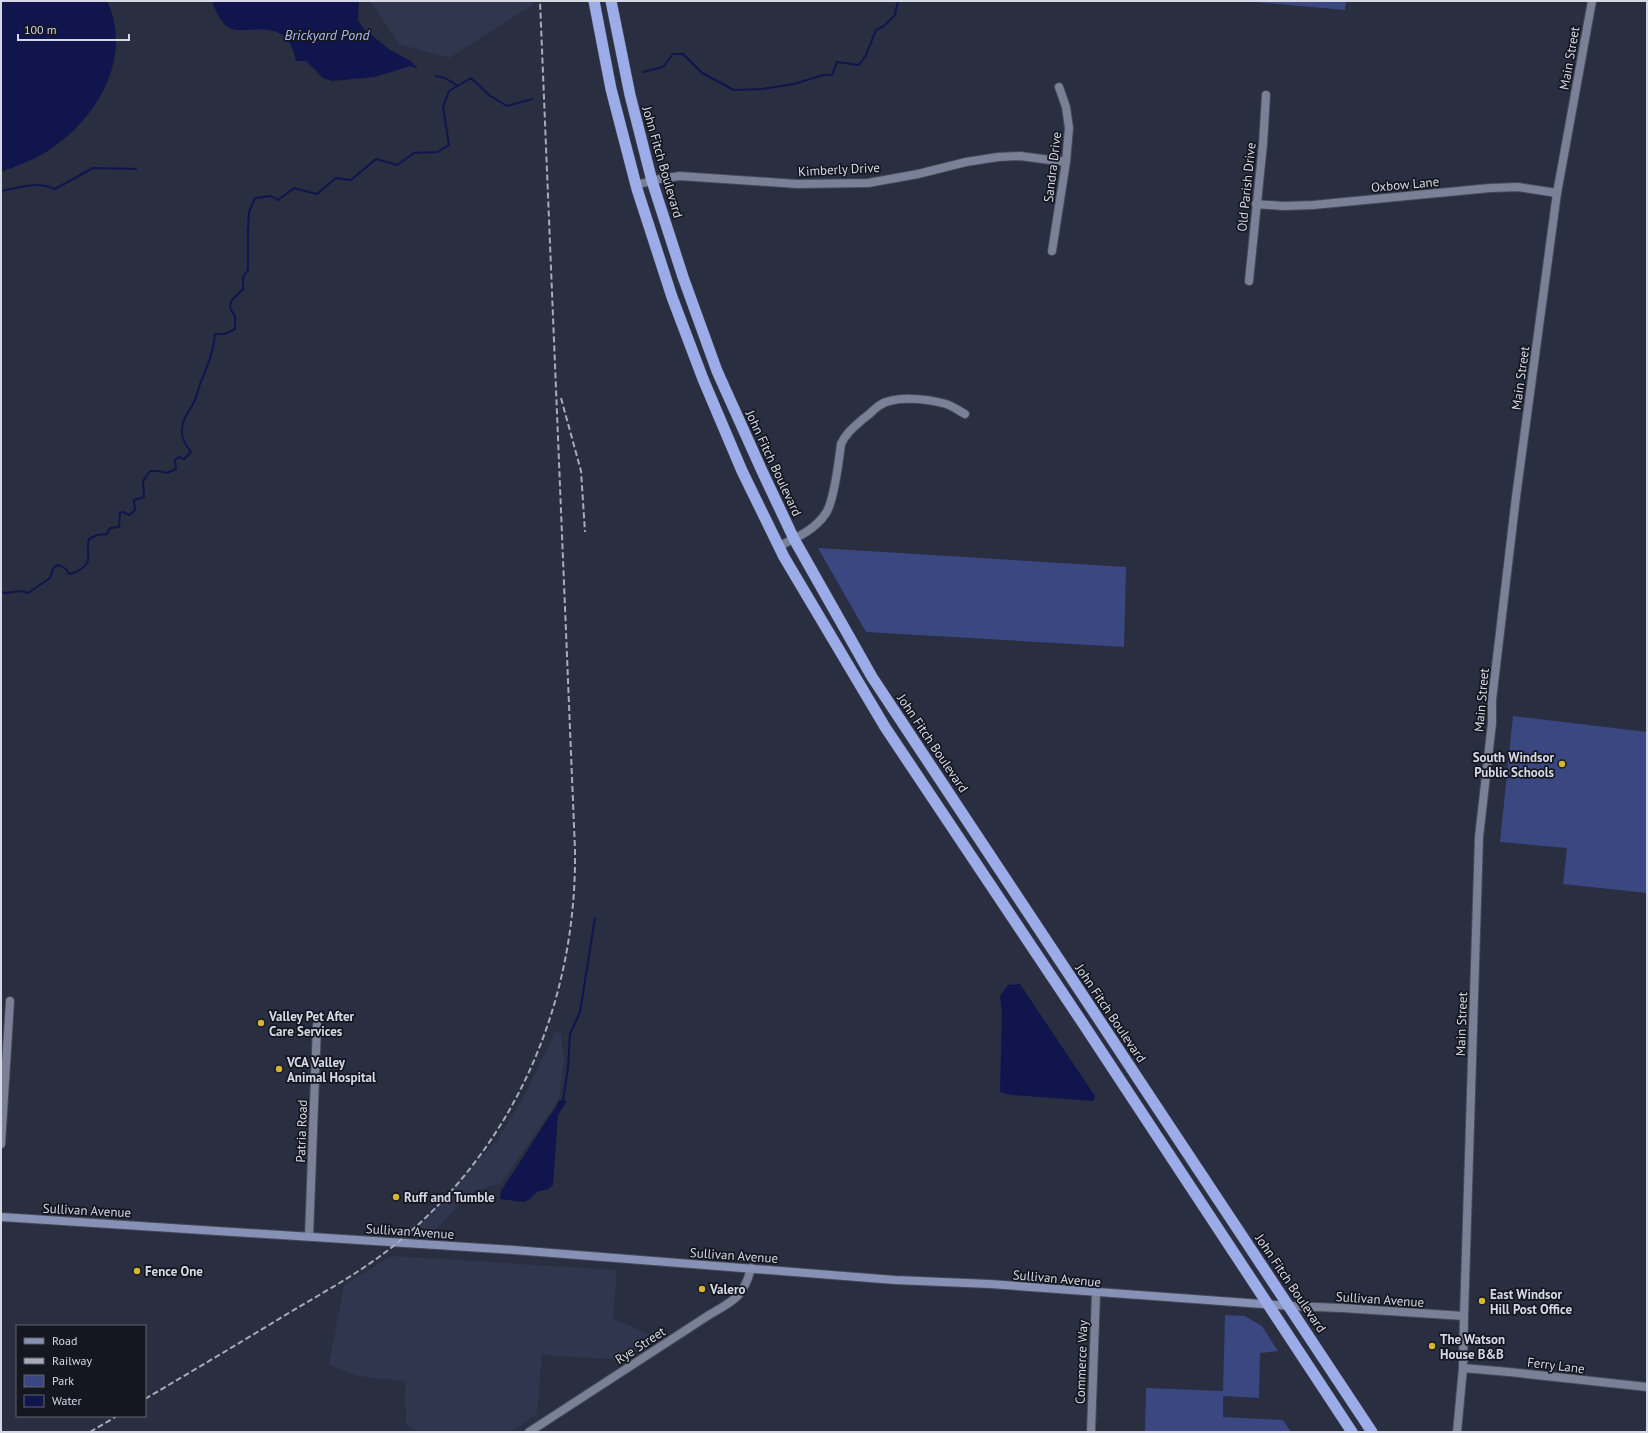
<svg xmlns="http://www.w3.org/2000/svg" width="1648" height="1433" viewBox="0 0 1648 1433" font-family="'PT Sans',sans-serif">
<rect width="100%" height="100%" fill="#292e40"/>
<path fill="#30364e" d="M370,1h163v4l-84,53 -50,-14z
M555,1032l6,1 3,28 -5,39 -58,83 -29,9 -42,44h-21l89,-97 27,-45z
M392,1256l225,14 -4,48 43,20 -31,22 -83,-5 -5,59 -26,18h-94l-11,-8 -1,-43 -48,-5 -28,-12 15,-79z"/>
<path fill="#3a4781" d="M1245,1h101l-1,9z
M818,548l308,19 -2,80 -258,-15z
M1513,716l134,16v161l-84,-9 4,-36 -67,-6z
M1225,1315l20,1 17,10 16,25 -18,2 -1,45 -36,-2v21l60,3 8,12h-146l1,-44 77,3z"/>
<path fill="#10154e" d="M1,1h106c28,60 -14,124 -66,154 -13,7 -27,12 -40,17z
M212,1h147l-1,19 6,9 26,21 19,10 5,4 -6,3 -34,10 -42,4 -9,-3 -17,-17h-10c-6,-31 -21,-33 -50,-31 -7,0 -12,1 -18,-3 -8,-5 -13,-17 -16,-26z
M1020,984l75,112 -1,5 -83,-6 -11,-3 2,-78 -2,-18 8,-11z
M559,1100l8,1 -9,14 -5,70 -5,4 -11,3 -8,8 -6,2 -23,-3 1,-8 49,-76 5,-6z"/>
<g fill="none" stroke-linecap="round" stroke-linejoin="round">
<path stroke="#10154e" stroke-width="2" d="M410,65l6,2
M643,72l20,-5 10,-13h10l19,19 32,17 28,-1 32,-5 29,-9h9l5,-13 22,3 7,-10 10,-25 8,-4 11,-11 3,-14
M436,76l9,2 13,8
M1,191c19,-4 36,-10 54,-2l38,-21 43,1
M1,591l3,2 17,-2 7,2 22,-15 4,-11 5,-2 7,4 3,5c6,-1 8,-2 12,-5 13,-9 4,-16 8,-30l8,-4 10,-1 3,-6 9,-1 1,-14 3,-1 6,3 6,-5 -1,-10 10,-3 -1,-16 7,-10h9l8,2 9,-4 -1,-9 4,-3 5,2 7,-7c-4,-5 -9,-12 -9,-19 -1,-13 7,-21 12,-31 3,-6 4,-12 6,-18 7,-16 14,-33 15,-50h10l10,-5v-13l-5,-8 1,-7 12,-12v-12l5,-7v-41l1,-17 6,-14 16,-2 7,4 16,-12 23,6 19,-16 15,2 25,-21 21,6 17,-12 23,-1 12,-7 -6,-38 6,-16 22,-13 18,17 18,11 25,-7
M563,1101l5,-33 2,-34 10,-22 15,-94"/>
<g stroke="#454958" stroke-width="10">
<path id="minor" d="M636,185l23,-6 21,-3 117,8 71,-1 50,-9 48,-12 32,-5 22,-1 46,6
M1256,204l27,2 30,-1 177,-17 28,-1 39,6
M1052,251l14,-89 3,-34 -3,-21 -7,-20
M1249,281l14,-137 3,-49
M779,546c17,-8 36,-16 47,-33 8,-12 13,-53 15,-69 5,-11 13,-17 22,-25 6,-4 11,-10 17,-14 16,-10 48,-6 66,-1 7,2 13,7 19,10
M1,1144l9,-143
M309,1236l8,-211
M1463,1368l46,4 138,15
M1091,1432l5,-139
M1457,1432l6,-64 1,-52"/>
</g>
<g stroke="#454958" stroke-width="10">
<path id="tertiary" d="M1290,1306l52,2 122,8 15,-479 13,-114v-23l24,-203 41,-304 35,-192
M529,1432l180,-117c24,-14 35,-18 42,-47"/>
</g>
<g stroke="#454958" stroke-width="10">
<path id="secondary" d="M1,1217l513,33 381,30 95,4 300,22"/>
</g>
<g stroke="#454958" stroke-width="12">
<path id="trunk" d="M594,1l17,88 26,100 35,108 31,82 39,92 42,86 101,170 197,295 270,410
M611,1l19,94 22,86 31,96 34,94 45,100 32,68 78,138 500,755"/>
</g>
<use href="#minor" stroke="#7a8196" stroke-width="8"/>
<use href="#tertiary" stroke="#7a8196" stroke-width="8"/>
<use href="#secondary" stroke="#8691b5" stroke-width="8"/>
<use href="#trunk" stroke="#9bace9" stroke-width="11"/>
<path stroke="#a8abb9" stroke-width="2" stroke-dasharray="6 3" stroke-linecap="butt" d="M561,398l20,73 4,61
M145,1399c49,-29 98,-58 147,-88 32,-19 65,-37 95,-60 125,-97 190,-245 188,-401l-35,-849
M90,1432l27,-16"/>
</g>
<g fill="#d8b434" stroke="#14171f" stroke-width="1.5">
<circle cx="1562" cy="764" r="4"/>
<circle cx="261" cy="1023" r="4"/>
<circle cx="279" cy="1069" r="4"/>
<circle cx="396" cy="1197" r="4"/>
<circle cx="137" cy="1271" r="4"/>
<circle cx="702" cy="1289" r="4"/>
<circle cx="1482" cy="1301" r="4"/>
<circle cx="1432" cy="1346" r="4"/>
</g>
<g text-anchor="middle" stroke-width="3.5" stroke-linejoin="round" paint-order="stroke">
<g font-size="13" fill="#d6d9e5" stroke="#14171f">
<text transform="translate(1569 58) rotate(-80)" y="5">Main Street</text>
<text transform="translate(663 162) rotate(74)" y="5">John Fitch Boulevard</text>
<text transform="translate(1052 167) rotate(-83)" y="5">Sandra Drive</text>
<text transform="translate(839 169) rotate(-3)" y="5">Kimberly Drive</text>
<text transform="translate(1405 184) rotate(-5)" y="5">Oxbow Lane</text>
<text transform="translate(1246 187) rotate(-84)" y="5">Old Parish Drive</text>
<text transform="translate(1520 378) rotate(-82)" y="5">Main Street</text>
<text transform="translate(774 463) rotate(65)" y="5">John Fitch Boulevard</text>
<text transform="translate(1481 700) rotate(-85)" y="5">Main Street</text>
<text transform="translate(933 743) rotate(56)" y="5">John Fitch Boulevard</text>
<text transform="translate(1111 1013) rotate(56)" y="5">John Fitch Boulevard</text>
<text transform="translate(1461 1024) rotate(-88)" y="5">Main Street</text>
<text transform="translate(301 1131) rotate(-88)" y="5">Patria Road</text>
<text transform="translate(87 1210) rotate(3)" y="5">Sullivan Avenue</text>
<text transform="translate(410 1231) rotate(4)" y="5">Sullivan Avenue</text>
<text transform="translate(734 1255) rotate(4)" y="5">Sullivan Avenue</text>
<text transform="translate(1057 1278) rotate(5)" y="5">Sullivan Avenue</text>
<text transform="translate(1291 1283) rotate(56)" y="5">John Fitch Boulevard</text>
<text transform="translate(1380 1299) rotate(4)" y="5">Sullivan Avenue</text>
<text transform="translate(640 1345) rotate(-33)" y="5">Rye Street</text>
<text transform="translate(1081 1362) rotate(-88)" y="5">Commerce Way</text>
<text transform="translate(1556 1365) rotate(7)" y="5">Ferry Lane</text>
</g>
<g font-size="13" font-weight="bold" fill="#d6d9e5" stroke="#14171f" text-anchor="start">
<text x="1554" y="762" text-anchor="end">South Windsor<tspan x="1554" dy="15">Public Schools</tspan></text>
<text x="269" y="1021">Valley Pet After<tspan x="269" dy="15">Care Services</tspan></text>
<text x="287" y="1067">VCA Valley<tspan x="287" dy="15">Animal Hospital</tspan></text>
<text x="404" y="1202">Ruff and Tumble</text>
<text x="145" y="1276">Fence One</text>
<text x="710" y="1294">Valero</text>
<text x="1490" y="1299">East Windsor<tspan x="1490" dy="15">Hill Post Office</tspan></text>
<text x="1440" y="1344">The Watson<tspan x="1440" dy="15">House B&amp;B</tspan></text>
</g>
<g font-size="14" font-style="italic" fill="#adbcf3" stroke="#14171f">
<text x="327" y="40">Brickyard Pond</text>
</g>
</g>
<rect width="1648" height="1433" fill="none" stroke="#d6d9e5" stroke-width="4"/>
<rect x="16" y="1325" width="130" height="92" fill="#14171f" stroke="#62656e"/>
<rect x="24" y="1338" width="20" height="6" fill="#8691b5" stroke="#62656e"/>
<text x="52" y="1345" font-size="12" fill="#d6d9e5">Road</text>
<rect x="24" y="1358" width="20" height="6" fill="#a8abb9" stroke="#62656e"/>
<text x="52" y="1365" font-size="12" fill="#d6d9e5">Railway</text>
<rect x="24" y="1375" width="20" height="12" fill="#3a4781" stroke="#62656e"/>
<text x="52" y="1385" font-size="12" fill="#d6d9e5">Park</text>
<rect x="24" y="1395" width="20" height="12" fill="#10154e" stroke="#62656e"/>
<text x="52" y="1405" font-size="12" fill="#d6d9e5">Water</text>
<path d="M18 34v6h111v-6" fill="none" stroke="#d6d9e5" stroke-width="2"/>
<text x="24" y="34" font-size="12" fill="#d6d9e5" stroke="#14171f" stroke-width="3" paint-order="stroke">100 m</text>
</svg>
